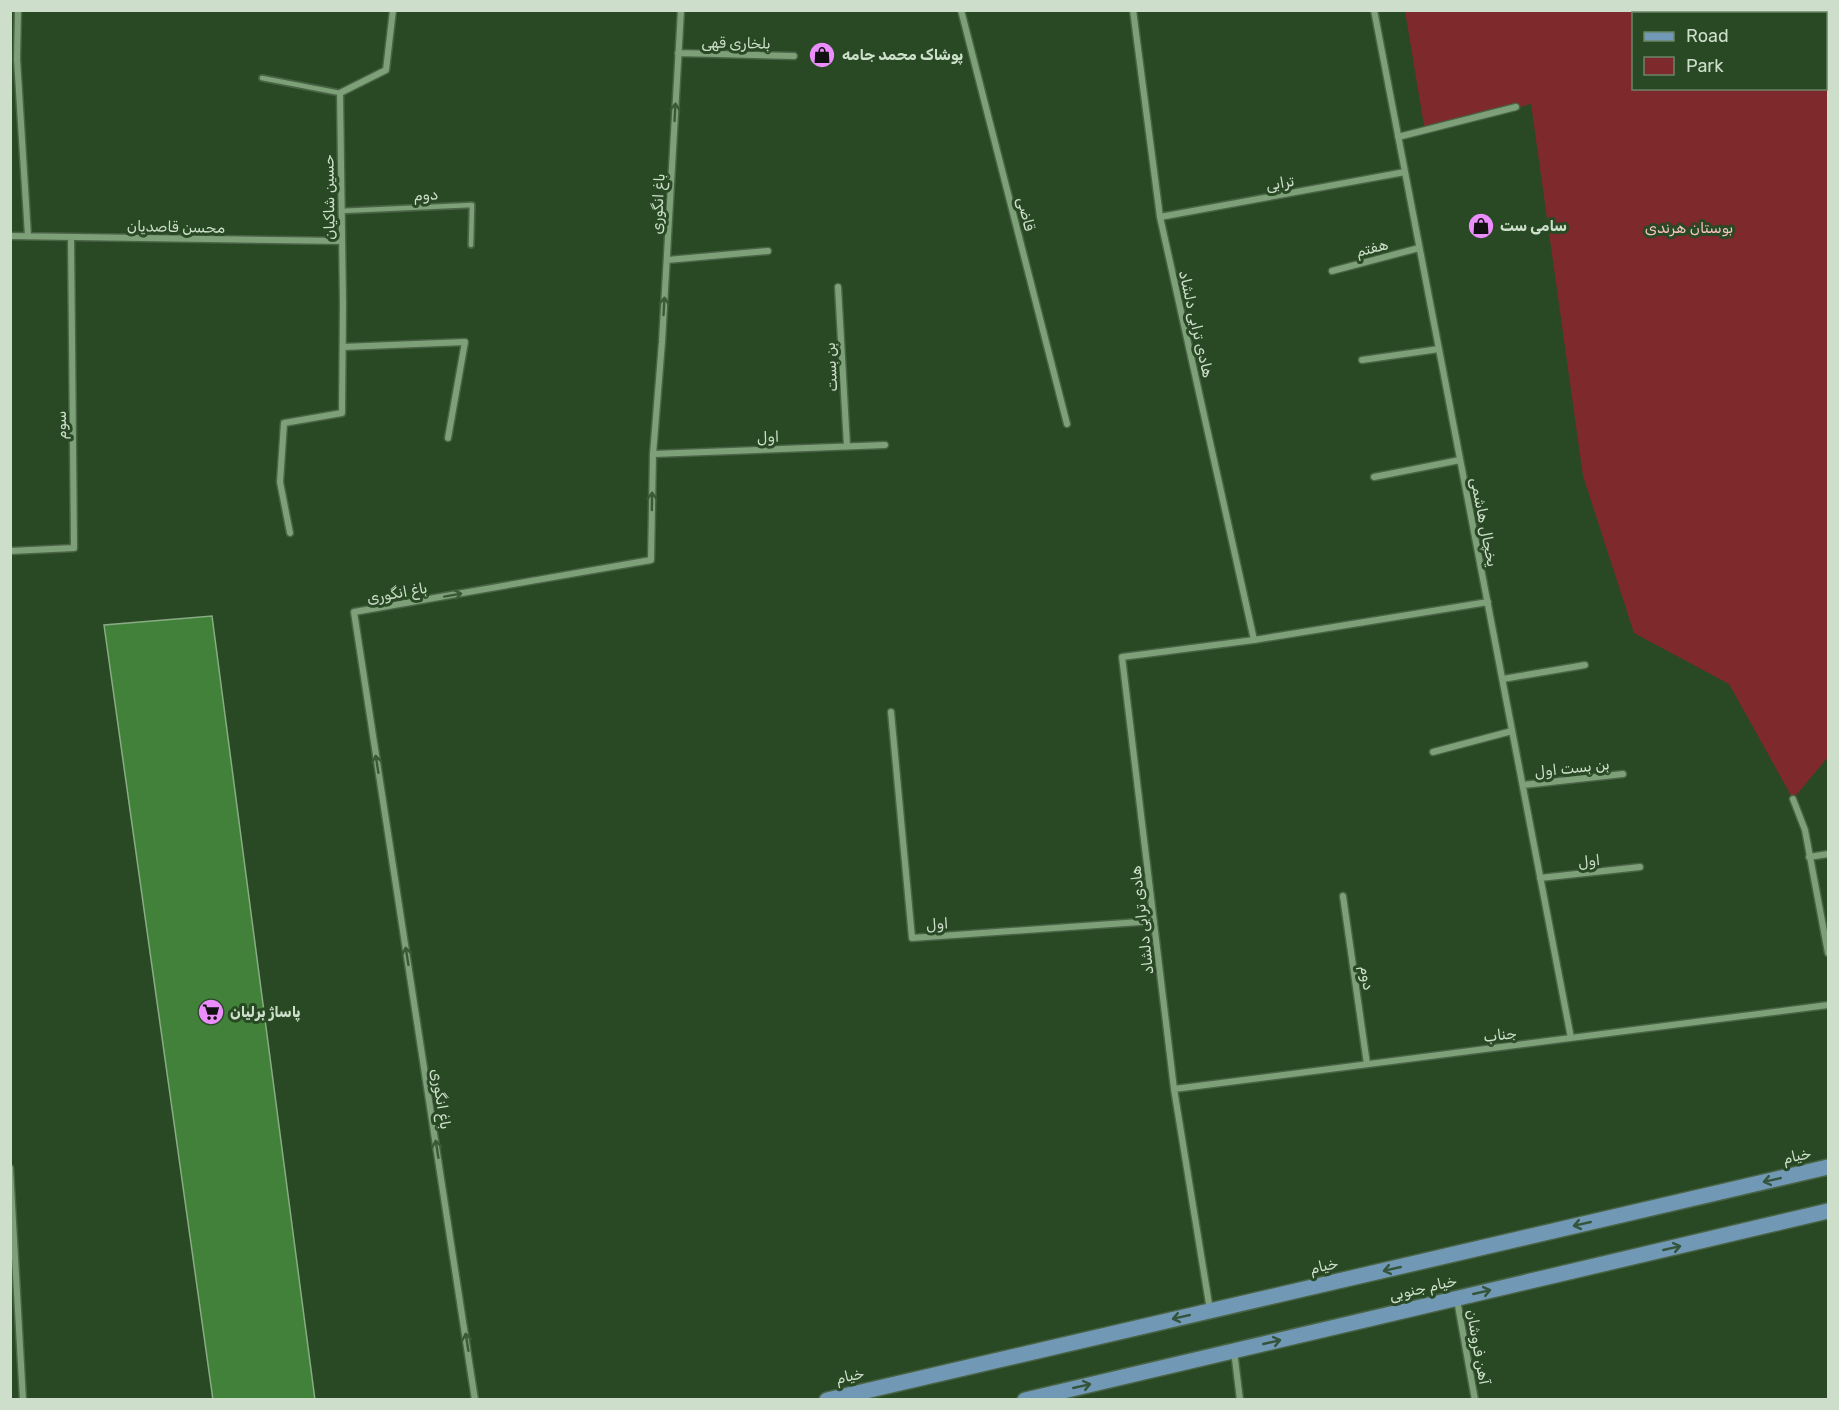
<svg xmlns="http://www.w3.org/2000/svg" width="1839" height="1410" viewBox="0 0 1839 1410" font-family="Rubik,Vazirmatn,sans-serif">
<rect width="100%" height="100%" fill="#294925"/>
<path fill="#7e292c" d="M1788,10l40,1v746l-35,42 -64,-115 -95,-51 -51,-157 -52,-372 -106,28 -20,-121h251v2l-22,1v74h192v-74l-50,-1z"/>
<path fill="#42813a" stroke="#88ac83" stroke-width="1.5" d="M212,616l103,784h-102l-109,-775z"/>
<g fill="none" stroke-linecap="round" stroke-linejoin="round">
<g stroke="#496345" stroke-width="8">
<path id="service" d="M262,78l78,15
M341,211l131,-6 -1,40"/>
</g>
<g stroke="#496345" stroke-width="9">
<path id="minor" d="M18,10l-1,49 11,177
M961,10l106,414
M1133,10l27,207 94,423
M1374,10l197,1028
M678,53l116,3
M1398,137l118,-30
M1160,217l245,-45
M10,236l332,5
M667,260l101,-9
M1332,271l87,-23
M838,287l9,159
M343,347l122,-5 -17,96
M1362,360l77,-11
M653,454l232,-9
M1374,477l86,-17
M290,533l-10,-51 4,-59 58,-10 1,-109 -3,-211 46,-23 7,-60
M10,551l64,-3 -3,-311
M1503,679l82,-14
M891,712l21,226 242,-17
M1433,752l79,-21
M1523,785l100,-11
M1793,799l12,31 23,123
M1809,857l19,-3
M1540,878l100,-11
M1343,896l24,168
M1174,1089l654,-84
M10,1168l13,232
M1457,1300l18,100
M1210,1310l-36,-221 -52,-432 132,-17 234,-38
M1234,1351l6,49
M475,1400l-121,-788 297,-52 2,-106 9,-112 19,-332"/>
</g>
<g stroke="#496345" stroke-width="18">
<path id="primary" d="M827,1400l1001,-233
M1025,1400l803,-189"/>
</g>
<use href="#service" stroke="#7da078" stroke-width="4.5"/>
<use href="#minor" stroke="#7da078" stroke-width="6"/>
<use href="#primary" stroke="#7199b6" stroke-width="15"/>
</g>
<defs><path id="oneway-shaft" d="M-6 0H5M1.5-3L5.5 0L1.5 3" fill="none" stroke-width="1.6" stroke-linecap="round" stroke-linejoin="round" transform="scale(1.5)"/></defs>
<g stroke="#3a5a36">
<use href="#oneway-shaft" transform="translate(675 112) rotate(-87)"/>
<use href="#oneway-shaft" transform="translate(664 306) rotate(-87)"/>
<use href="#oneway-shaft" transform="translate(652 501) rotate(-89)"/>
<use href="#oneway-shaft" transform="translate(453 595) rotate(-10)"/>
<use href="#oneway-shaft" transform="translate(377 764) rotate(-99)"/>
<use href="#oneway-shaft" transform="translate(407 956) rotate(-99)"/>
<use href="#oneway-shaft" transform="translate(437 1149) rotate(-99)"/>
<use href="#oneway-shaft" transform="translate(467 1342) rotate(-99)"/>
</g>
<g stroke="#34553b">
<use href="#oneway-shaft" transform="translate(1772 1180) rotate(167)"/>
<use href="#oneway-shaft" transform="translate(1582 1224) rotate(167)"/>
<use href="#oneway-shaft" transform="translate(1672 1248) rotate(-13)"/>
<use href="#oneway-shaft" transform="translate(1392 1269) rotate(167)"/>
<use href="#oneway-shaft" transform="translate(1482 1292) rotate(-13)"/>
<use href="#oneway-shaft" transform="translate(1181 1317) rotate(167)"/>
<use href="#oneway-shaft" transform="translate(1272 1342) rotate(-13)"/>
<use href="#oneway-shaft" transform="translate(1082 1386) rotate(-13)"/>
</g>
<defs>
<g id="shop-disc" transform="scale(1.35)"><circle r="9.5" fill="#eb8dfb" stroke="#294925"/><path d="M-5-2.5h2.3a2.7 3.5 0 0 1 5.4 0H5L5.5 6h-11ZM-1.5-2.5h3a1.5 2.3 0 0 0-3 0Z" fill="#111"/></g>
<g id="supermarket-disc" transform="scale(1.35)"><circle r="9.5" fill="#eb8dfb" stroke="#294925"/><path d="M-6-5.5h2.5l.6 2H6L4.5 2H-2.5L-4.4-4H-6ZM-1.5 3.2a1.3 1.3 0 1 0 .1 0ZM3 3.2a1.3 1.3 0 1 0 .1 0Z" fill="#111"/></g>
</defs>
<g fill-rule="evenodd">
<use href="#shop-disc" x="822" y="55"/>
<use href="#shop-disc" x="1481" y="226"/>
<use href="#supermarket-disc" x="211" y="1012"/>
</g>
<g text-anchor="middle" stroke-width="6" stroke-linejoin="round" paint-order="stroke">
<g font-size="15" fill="#cddfca" stroke="#294925">
<text transform="translate(736 43) rotate(1)" y="5">بلخاری قهی</text>
<text transform="translate(1280 183) rotate(-10)" y="5">ترابی</text>
<text transform="translate(426 195) rotate(-2)" y="5">دوم</text>
<text transform="translate(329 197) rotate(-91)" y="5">حسین شاکیان</text>
<text transform="translate(658 204) rotate(-87)" y="5">باغ انگوری</text>
<text transform="translate(1026 214) rotate(76)" y="5">قاضی</text>
<text transform="translate(176 227) rotate(1)" y="5">محسن قاصدیان</text>
<text transform="translate(1372 248) rotate(-15)" y="5">هفتم</text>
<text transform="translate(1196 324) rotate(77)" y="5">هادی ترابی دلشاد</text>
<text transform="translate(831 367) rotate(-93)" y="5">بن بست</text>
<text transform="translate(61 425) rotate(-91)" y="5">سوم</text>
<text transform="translate(768 437) rotate(-2)" y="5">اول</text>
<text transform="translate(1484 522) rotate(79)" y="5">یخچال هاشمی</text>
<text transform="translate(397 593) rotate(-10)" y="5">باغ انگوری</text>
<text transform="translate(1572 768) rotate(-6)" y="5">بن بست اول</text>
<text transform="translate(1589 861) rotate(-6)" y="5">اول</text>
<text transform="translate(1142 920) rotate(-97)" y="5">هادی ترابی دلشاد</text>
<text transform="translate(937 924) rotate(-4)" y="5">اول</text>
<text transform="translate(1367 978) rotate(82)" y="5">دوم</text>
<text transform="translate(1500 1035) rotate(-7)" y="5">جناب</text>
<text transform="translate(441 1099) rotate(81)" y="5">باغ انگوری</text>
<text transform="translate(1797 1156) rotate(-13)" y="5">خیام</text>
<text transform="translate(1324 1266) rotate(-13)" y="5">خیام</text>
<text transform="translate(1423 1288) rotate(-13)" y="5">خیام جنوبی</text>
<text transform="translate(1478 1347) rotate(80)" y="5">آهن فروشان</text>
<text transform="translate(850 1376) rotate(-13)" y="5">خیام</text>
</g>
<g font-size="15" font-weight="bold" fill="#cddfca" stroke="#294925" text-anchor="start">
<text x="842" y="60">پوشاک محمد جامه</text>
<text x="1500" y="231">سامی ست</text>
<text x="230" y="1017">پاساژ برلیان</text>
</g>
<g font-size="15" fill="#f6c1be" stroke="#294925">
<text x="1689" y="233">بوستان هرندی</text>
</g>
</g>
<rect width="1839" height="1410" fill="none" stroke="#cddfca" stroke-width="24"/>
<rect x="1632" y="12" width="195" height="78" fill="#294925" stroke="#6b8567" stroke-width="1.5"/>
<rect x="1644" y="32" width="30" height="9" fill="#7199b6" stroke="#6b8567" stroke-width="1.5"/>
<text x="1686" y="42" font-size="18" fill="#cddfca">Road</text>
<rect x="1644" y="57" width="30" height="18" fill="#7e292c" stroke="#6b8567" stroke-width="1.5"/>
<text x="1686" y="72" font-size="18" fill="#cddfca">Park</text>
</svg>
